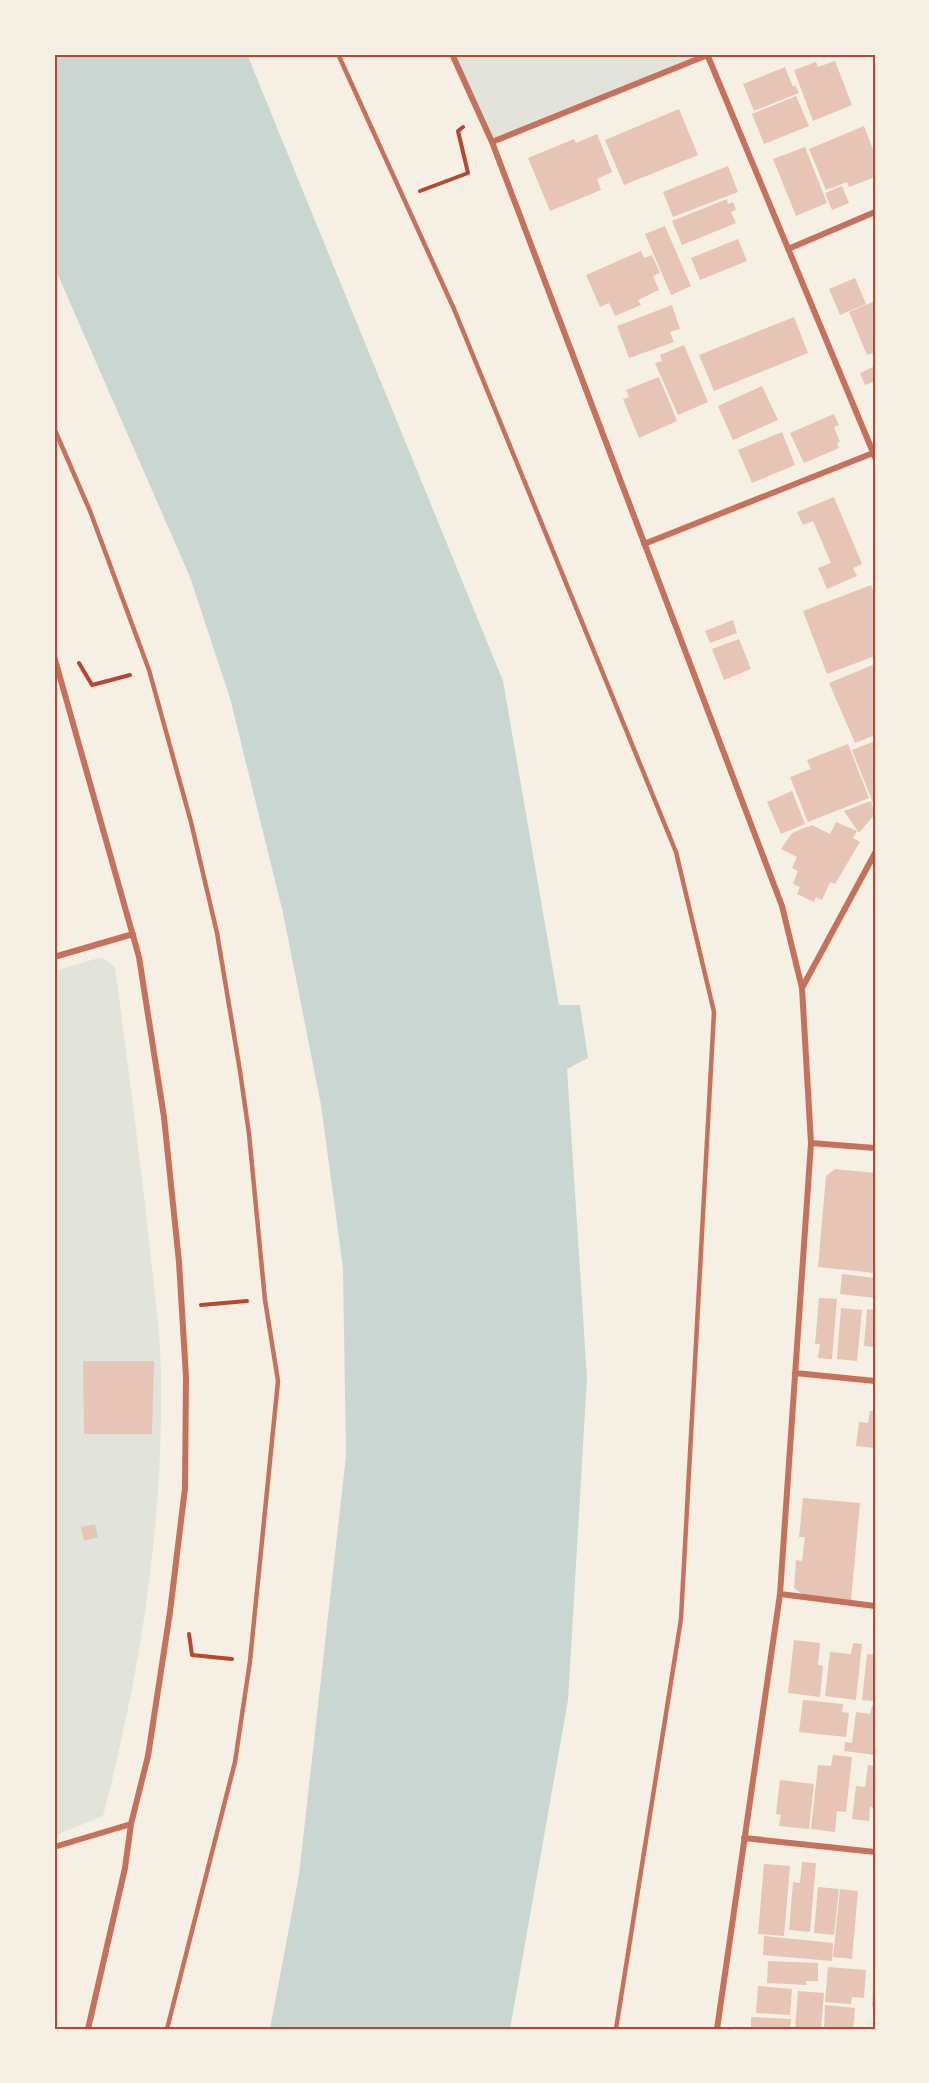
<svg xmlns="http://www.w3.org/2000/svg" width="929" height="2083" viewBox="0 0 929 2083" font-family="'Alegreya Sans',sans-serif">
<rect width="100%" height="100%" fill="#f6efe4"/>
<path fill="#e2e4dc" d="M452,54h255l-215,88z
M102,957l13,10c12,91 24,182 34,274 5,46 12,94 12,140 2,146 -21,294 -58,435l-49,20v-865z"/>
<path fill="#c9d6d2" d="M54,54h193l256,627 56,324h21l8,53 -21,11 20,309 -19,322 -58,329h-240l29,-154 47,-419 -3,-188 -22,-163 -38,-192 -53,-215 -40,-121 -136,-311z"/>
<path fill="#e6c5b7" d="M835,61l17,44 -39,16 -19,-51 22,-8 2,5z
M785,67l8,20 2,-2 4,8 -45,18 -11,-27z
M796,96l13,30 -45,18 -12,-30z
M679,109l19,46 -74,30 -19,-45z
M864,126l11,29v22l-26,10 -2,-5 -21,8 -17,-41z
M597,134l15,38 -15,7 4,11 -51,21 -22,-53 46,-19 2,4z
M805,147l22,56 -31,13 -23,-57z
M728,166l10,26 -65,25 -10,-25z
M842,186l7,17 -17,7 -7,-17z
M727,199l1,5 5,-2 3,8 -5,2 5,11 -54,22 -10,-24z
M665,226l26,60 -20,9 -26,-61z
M738,239l9,22 -47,19 -9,-22z
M641,251l3,7 8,-3 8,18 -7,3 6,14 -21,10 3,5 -26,11 -6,-13 -9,4 -14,-32z
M855,278l11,26 -26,11 -11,-26z
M875,301v51l-8,3 -18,-43z
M672,305l8,24 -10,3 4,10 -45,16 -12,-32z
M794,317l14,36 -94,38 -15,-36z
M684,345l24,57 -30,13 -23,-52 7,-2 -2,-6z
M875,366v15l-10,4 -5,-12z
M659,377l18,44 -38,17 -16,-39 6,-2 -3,-7z
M762,386l16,34 -45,20 -15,-34z
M834,414l5,11 -5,2 6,15 -3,1 2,5 -35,15 -14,-30z
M782,432l13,33 -43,18 -14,-33z
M834,497l28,67 -9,4 4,8 -30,13 -9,-21 13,-5 -18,-42 -10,4 -6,-13z
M871,585l4,11v60l-48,18 -24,-63z
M733,620l4,13 -27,10 -5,-12z
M739,639l12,30 -27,11 -12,-31z
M875,664v71l-20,8 -26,-60z
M875,741v67l-23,-58z
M848,744l21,54 -61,24 -18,-45 21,-8 -4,-9z
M792,791l13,33 -24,10 -14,-32z
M871,801l4,13 -16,19 -15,-22z
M836,822l21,9 -4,7 7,4 -25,42 -5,-2 -8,18 -6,-3 -2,5 -17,-8 3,-7 -7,-3 5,-13 -6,-3 5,-11 -16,-8 11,-16 20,-8 18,9z
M835,1169l40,4v100l-57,-6 8,-91z
M842,1274l33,4v20l-35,-4z
M819,1298l18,1 -5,60 -14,-1 2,-14h-5z
M841,1308l21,2 -5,51 -20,-2z
M867,1309l8,1v37l-11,-1z
M83,1361h71l-2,73h-68z
M870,1411h5v37l-19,-2 3,-24 9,1z
M803,1498l57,5 -9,98 -45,-4 -12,-9 2,-28 6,1 3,-24h-6z
M95,1524l3,13 -14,4 -3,-14z
M794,1640l26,3 -2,22 5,1 -3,31 -32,-4z
M853,1643l9,1 -6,56 -31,-4 5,-44 21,2z
M867,1654l8,1v46l-13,-1z
M803,1700l40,4 -1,8 7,1 -3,24 -47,-5z
M872,1706h3v49l-31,-4 1,-9 7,1 4,-31 14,2z
M833,1755l19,2 -6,55 -9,-1 -2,21 -24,-3 7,-64 13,1z
M868,1765l7,1v42l-5,-1 -1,14 -17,-2 4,-33 9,1z
M780,1780l34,4 -5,45 -30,-3 2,-11 -5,-1z
M802,1862l14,1 -6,69 -21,-2 4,-48 7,1z
M764,1864l26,2 -6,70 -26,-2z
M818,1887l21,2 -5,46 -20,-2z
M840,1889l18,2 -6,68 -19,-2z
M764,1936l69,7 -1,18 -69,-6z
M768,1961l50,2v18h-12l1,4 -40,-2z
M828,1967l38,3 -2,28 -12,-1 -1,7 -26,-2z
M758,1986l34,3 -2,26 -34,-2z
M873,1987h2v20h-3z
M798,1991l26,2 -3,36h-26z
M825,2005l30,3 -2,21h-29z
M751,2017l40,2 -1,10h-39z"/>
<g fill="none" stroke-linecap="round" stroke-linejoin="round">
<path stroke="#b5482f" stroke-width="4" d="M420,191l48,-18 -10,-42 5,-4
M79,663l13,22 38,-10
M201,1305l46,-4
M189,1634l3,21 40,4"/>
<path stroke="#c5725c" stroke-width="4.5" d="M338,54l116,255 222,543 38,160 -33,607 -65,410
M54,428l36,83 59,159 42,152 26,111 23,138 9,63 16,166 13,81 -28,280 -15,101 -68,267"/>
<path stroke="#c5725c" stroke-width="6" d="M452,54l40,88 290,764 20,82 9,155 -31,451 -63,435
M707,54l168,403
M492,142l218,-88
M788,249l87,-37
M644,544l229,-91
M54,656l85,301 25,160 15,145 7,115 -1,111 -15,124 -22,144 -17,68 -6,44 -37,161
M54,957l79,-23
M802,988l73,-135
M811,1143l64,5
M795,1373l80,8
M780,1594l95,12
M744,1838l131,14
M54,1847l77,-23"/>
</g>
<rect width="929" height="2083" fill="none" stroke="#f6efe4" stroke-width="111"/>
<rect x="56" y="56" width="818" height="1972" fill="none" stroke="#b5482f" stroke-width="2"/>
</svg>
